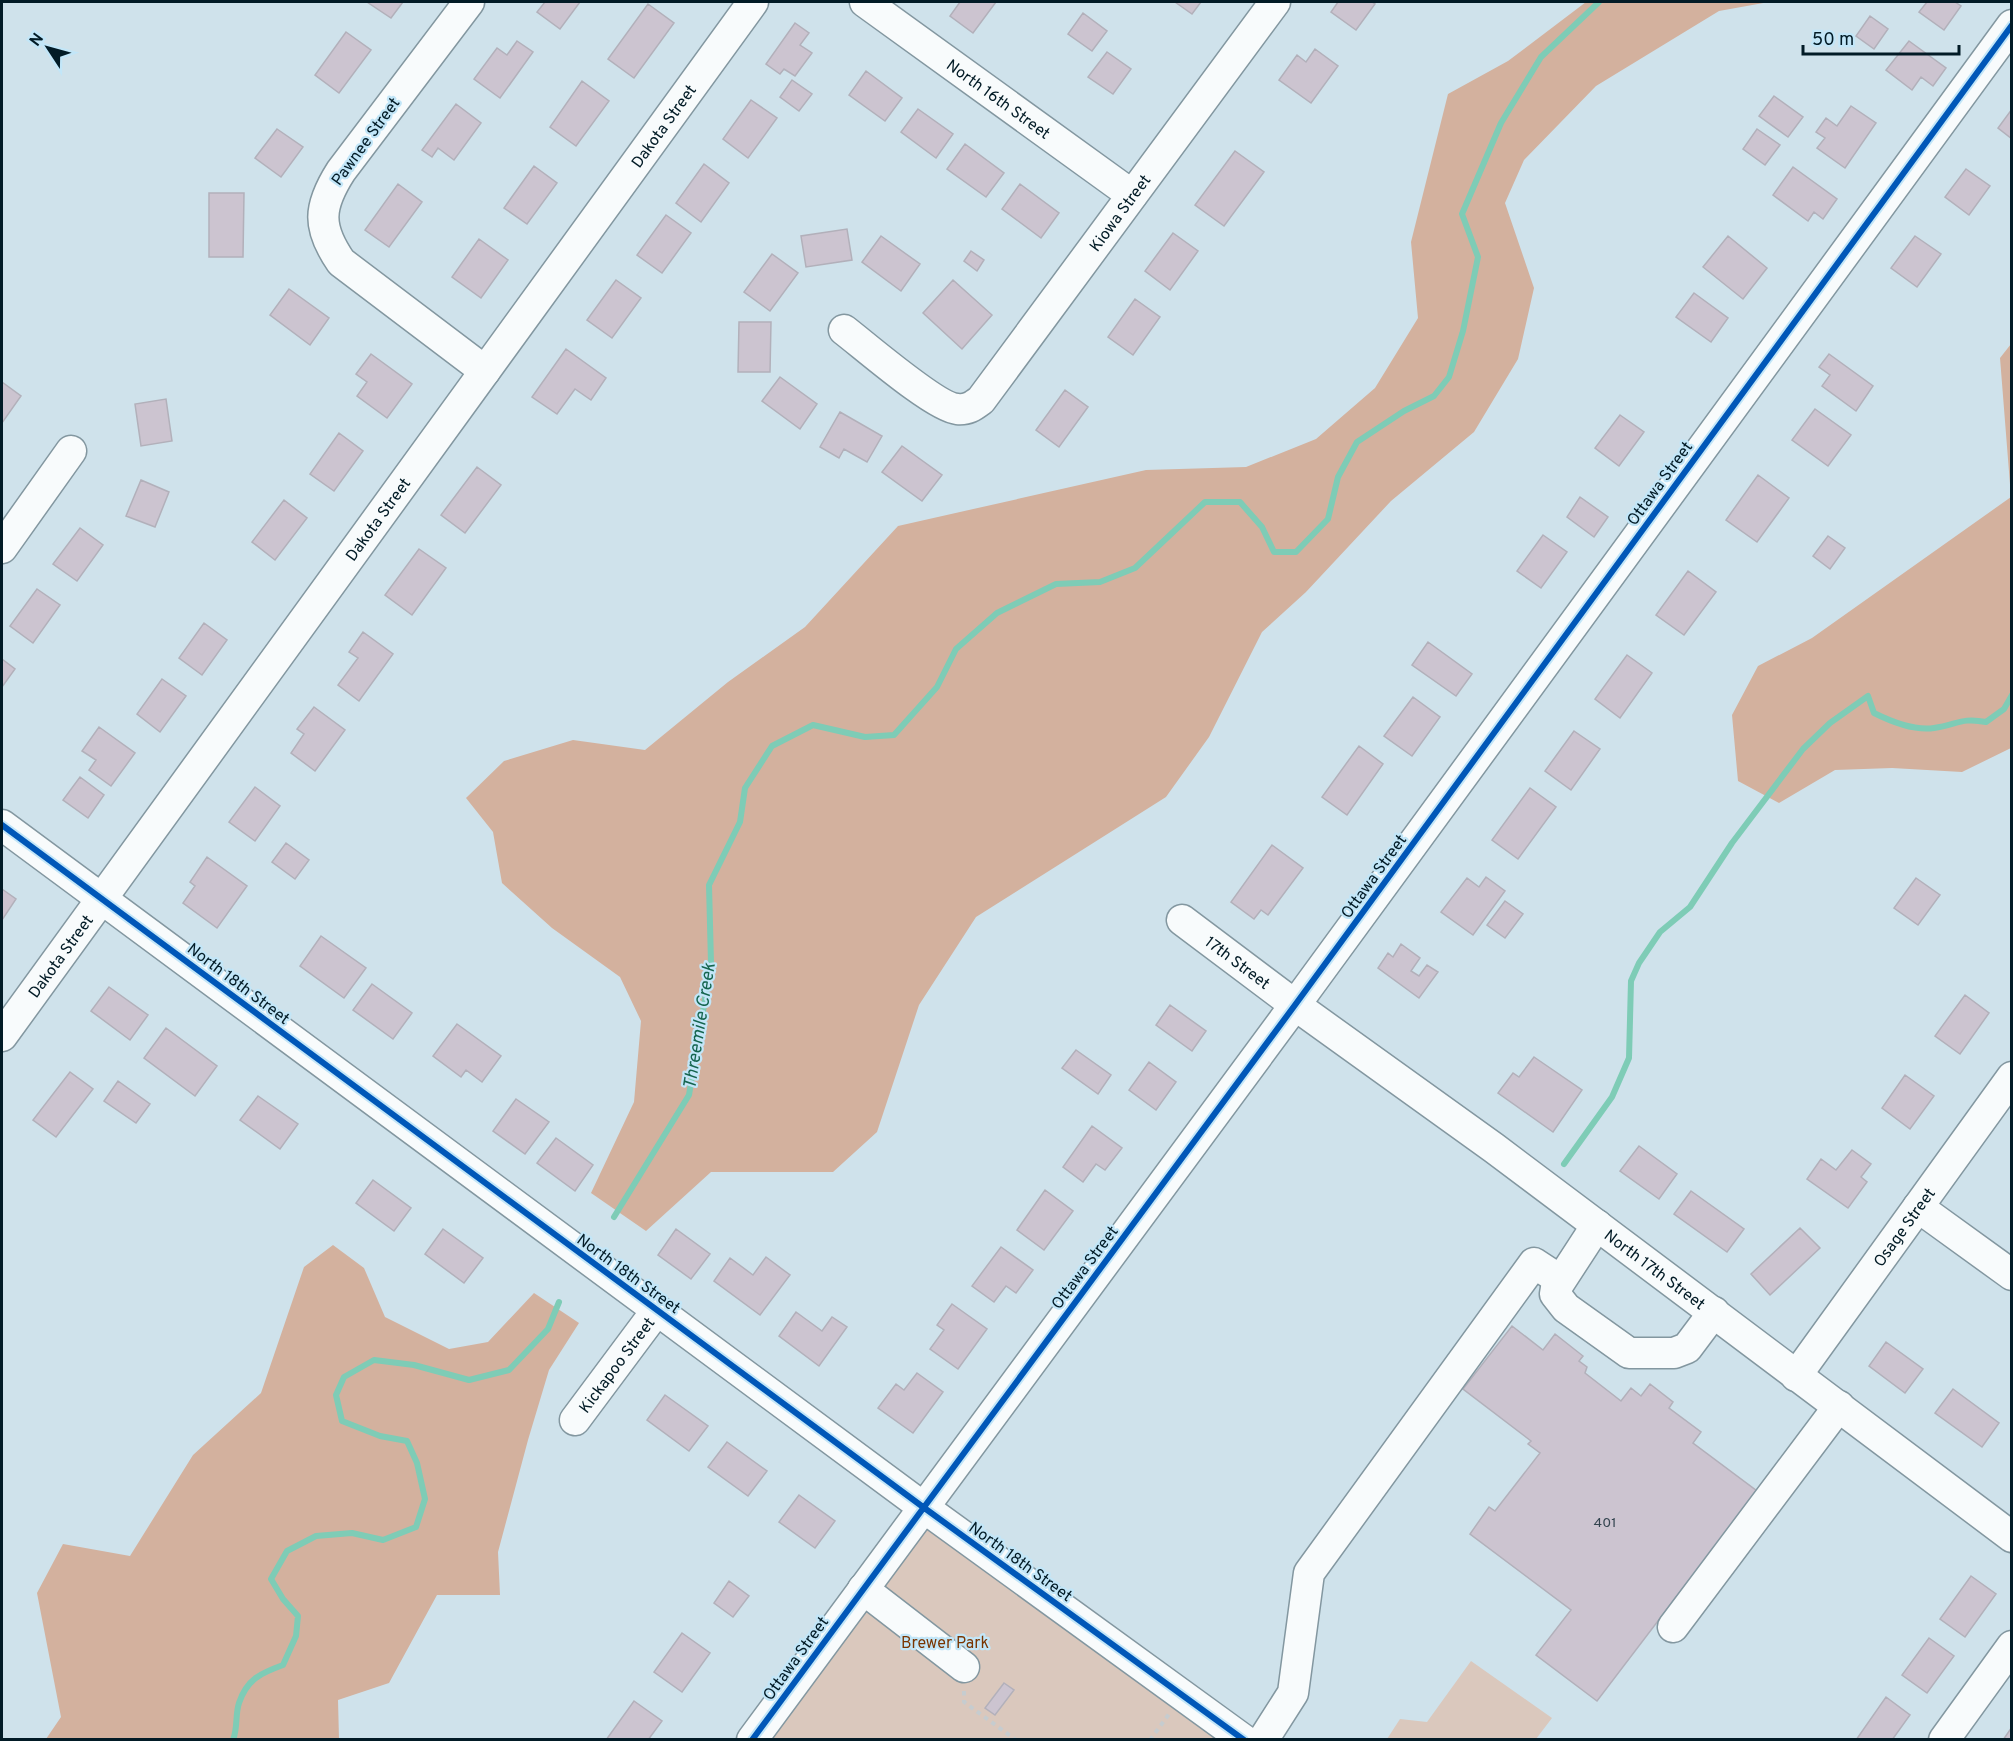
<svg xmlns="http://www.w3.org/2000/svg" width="2013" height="1741" viewBox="0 0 2013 1741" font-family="Overpass,sans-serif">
<rect width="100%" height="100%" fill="#cfe2eb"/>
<path fill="#dac8bd" d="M923,1507l321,233h-492z
M1471,1661l81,57 -16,21h-149l13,-20 27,3z"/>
<path fill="#d3b19e" d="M1586,2h183l-50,9 -123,75 -72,74 -19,43 29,85 -16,71 -44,73 -83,69 -85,91 -44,40 -53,105 -43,60 -190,120 -57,88 -42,127 -44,40h-122l-65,59 -55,-38 43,-91 7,-81 -21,-44 -68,-49 -50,-45 -9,-51 -27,-34 38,-37 69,-21 72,10 83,-68 77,-55 93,-101 248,-56 100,-3 70,-28 59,-51 43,-70 -7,-76 37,-148 60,-33z
M2011,344v404l-49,24 -70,-4 -57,2 -56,33 -41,-22 -6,-66 26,-49 54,-28 199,-141 -11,-139z
M333,1245l31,23 21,49 64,32 39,-7 46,-49 45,30 -30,47 -21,70 -30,112 2,43h-63l-48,88 -51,17 1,39h-293l15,-22 -24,-124 26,-49 67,12 63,-101 68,-62 43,-126z"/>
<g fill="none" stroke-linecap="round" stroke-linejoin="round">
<path stroke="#7eccb6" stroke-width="6" d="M1564,1164l48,-67 17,-39 2,-77 8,-18 21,-31 30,-25 42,-64 71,-94 27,-26 38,-27 6,17c16,8 40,18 60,15 23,-3 27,-11 52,-6l18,-13 8,-14
M614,1217l75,-122 22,-132 -2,-78 31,-63 5,-34 27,-42 41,-21 52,12 29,-2 43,-48 19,-38 41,-36 59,-29 44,-2 35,-14 70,-66h35l22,25 12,25h22l32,-33 10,-42 19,-35 47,-31 30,-15 15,-19 14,-46 15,-74 -16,-43 39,-91 40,-66 58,-55
M233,1740c5,-13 2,-25 6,-37 8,-24 22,-30 44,-38l13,-29 2,-20 -15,-17 -12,-20 16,-28 29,-15 36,-3 31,7 33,-13 9,-28 -8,-36 -10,-22 -27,-5 -38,-15 -6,-26 8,-18 30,-17 40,5 55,15 40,-10 39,-41 11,-27"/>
</g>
<path fill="#ccc4d0" stroke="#b2b0ba" stroke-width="1.5" d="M367,2h36l-12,16z
M545,2h35l-20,27 -23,-17z
M960,2h36l-23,31 -23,-17z
M1175,2h26l-9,12z
M1338,2h34l3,2 -19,26 -25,-18z
M1927,2h28l6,4 -17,24 -25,-18z
M648,4l26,19 -40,55 -26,-19z
M1083,13l24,18 -15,20 -24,-17z
M1870,16l18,13 -14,20 -18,-13z
M795,23l14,10 -9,12 12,8 -17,23 -11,-7 -4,5 -14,-10z
M346,32l25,18 -32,43 -24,-18z
M517,41l16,11 -33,46 -26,-19 23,-31 10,7z
M1909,41l37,27 -13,18 -12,-9 -9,13 -26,-20z
M1315,49l23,17 -27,37 -32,-23 18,-25 9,7z
M1107,52l24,17 -18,25 -25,-17z
M866,71l36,27 -17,23 -36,-26z
M792,80l20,14 -13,17 -19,-14z
M582,81l27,20 -33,45 -26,-19z
M1774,96l29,21 -15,20 -29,-21z
M751,100l26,18 -29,40 -25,-19z
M456,104l25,19 -27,37 -16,-12 -6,9 -10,-7z
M1851,106l25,17 -31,45 -28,-20 8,-10 -9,-6 10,-14 11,8z
M918,109l35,25 -17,24 -35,-26z
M2012,109v30l-14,-11z
M277,129l26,18 -22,30 -26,-19z
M1757,129l23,16 -15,20 -22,-16z
M965,144l39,29 -18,24 -39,-28z
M1235,151l29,21 -40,54 -29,-21z
M704,164l25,19 -28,39 -25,-19z
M534,166l23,17 -30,41 -23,-16z
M1793,167l44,32 -14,20 -9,-7 -6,9 -35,-26z
M1966,169l24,17 -21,29 -24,-18z
M398,184l24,18 -33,45 -24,-17z
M1020,184l39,29 -18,25 -39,-29z
M209,193h35l-1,64h-34z
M666,215l25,18 -29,40 -25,-18z
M847,229l5,31 -46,7 -5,-31z
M1173,233l25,18 -28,39 -25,-19z
M881,236l39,28 -19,27 -39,-29z
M1728,236l39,32 -24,31 -40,-32z
M1915,236l26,18 -24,33 -26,-19z
M479,239l29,21 -27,38 -29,-21z
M971,251l13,9 -7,11 -13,-10z
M772,254l26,19 -28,38 -26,-19z
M616,280l25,18 -29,40 -25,-18z
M953,280l39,35 -30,34 -39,-36z
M289,289l40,29 -19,27 -40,-30z
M1694,293l34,25 -17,24 -35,-25z
M1135,299l25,18 -27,38 -25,-18z
M739,322h32l-1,50h-32z
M566,349l40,29 -15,22 -16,-11 -18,25 -25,-17z
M371,354l41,30 -25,34 -30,-22 10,-14 -11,-8z
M1829,354l44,32 -17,25 -34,-25 8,-11 -11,-8z
M780,377l37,27 -17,25 -38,-28z
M2,382l19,14 -19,27z
M1065,390l23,17 -29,40 -23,-17z
M166,399l6,42 -31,5 -6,-42z
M1815,409l36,26 -23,31 -36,-26z
M840,412l42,24 -15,26 -23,-13 -5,9 -19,-11z
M1620,415l24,17 -25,34 -24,-18z
M339,433l24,18 -29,40 -24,-17z
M902,446l40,29 -20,26 -40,-29z
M477,467l24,18 -36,48 -24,-18z
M1758,475l31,23 -32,44 -31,-22z
M141,480l28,12 -14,35 -29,-11z
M1580,497l28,20 -14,20 -27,-20z
M284,500l23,18 -32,42 -23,-18z
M80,528l23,17 -26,36 -24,-17z
M1543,535l24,17 -26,36 -24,-17z
M1828,536l17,12 -15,21 -17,-13z
M419,549l27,19 -34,47 -27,-20z
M1688,571l28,21 -32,43 -28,-20z
M37,589l23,16 -27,38 -23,-17z
M204,623l23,17 -25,35 -23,-17z
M363,632l30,22 -34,47 -21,-16 20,-27 -9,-6z
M1428,642l44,32 -16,22 -44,-31z
M1627,655l25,18 -32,45 -25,-19z
M2,659l13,10 -13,18z
M162,679l24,17 -26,36 -23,-18z
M1413,697l27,20 -28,39 -28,-20z
M314,707l31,23 -30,41 -24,-18 13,-19 -7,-5z
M99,727l36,26 -24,33 -22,-16 7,-10 -14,-9z
M1574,731l26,18 -29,41 -26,-19z
M1359,746l24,18 -36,51 -25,-18z
M80,777l24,18 -16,23 -25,-18z
M255,787l25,19 -25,35 -26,-19z
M1530,788l26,19 -38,52 -26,-19z
M286,843l23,17 -14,19 -23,-17z
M1272,845l31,23 -35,47 -7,-5 -7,9 -23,-17z
M207,857l40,29 -30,42 -34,-25 12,-17 -5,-4z
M1486,877l19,14 -32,44 -32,-23 26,-34 12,9z
M1916,878l24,17 -22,30 -24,-17z
M2,889l14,10 -14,21z
M1505,901l18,13 -18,24 -18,-13z
M321,936l45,32 -22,30 -44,-32z
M1401,944l19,14 -9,13 8,5 8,-11 11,7 -19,26 -41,-30 10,-15 5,4z
M372,984l40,29 -19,26 -40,-29z
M109,987l39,28 -18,25 -39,-29z
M1965,995l24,18 -29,41 -25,-18z
M1170,1005l36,26 -14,20 -36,-26z
M457,1024l44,32 -19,26 -16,-12 -5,7 -28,-21z
M166,1028l51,38 -22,30 -51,-38z
M1076,1050l35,25 -13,19 -36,-26z
M1534,1057l48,33 -29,42 -55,-39 15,-20 6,4z
M1149,1062l27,20 -20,28 -27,-20z
M70,1072l23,17 -37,48 -23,-17z
M1905,1075l29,21 -24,33 -28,-21z
M118,1081l32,23 -14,19 -32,-22z
M258,1096l40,28 -18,25 -40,-29z
M516,1099l33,23 -24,32 -32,-23z
M1092,1126l30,22 -17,22 -9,-6 -13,18 -20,-15z
M556,1138l37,27 -18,26 -38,-28z
M1639,1146l38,28 -18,25 -39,-28z
M1852,1150l19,14 -10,13 6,5 -19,26 -41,-29 14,-20 15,11z
M373,1180l38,28 -17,23 -38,-28z
M1045,1190l28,21 -29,39 -27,-20z
M1691,1191l53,38 -17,23 -53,-38z
M1800,1228l20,20 -50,47 -19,-21z
M443,1229l40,29 -19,25 -39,-29z
M676,1229l34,25 -19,25 -33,-24z
M1001,1247l32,23 -17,23 -10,-7 -12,16 -22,-16z
M766,1257l24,18 -30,40 -46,-34 16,-23 23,17z
M952,1304l35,25 -29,40 -28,-20 14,-19 -7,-5z
M796,1312l26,19 10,-14 15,10 -28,39 -40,-30z
M1512,1326l31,24 12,-16 28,22 -4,5 8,6 -2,6 36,28 10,-13 10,8 9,-12 23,18 -4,6 32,24 -8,11 64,48 -160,210 -61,-46 35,-45 -101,-76 19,-27 6,4 45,-58 -12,-9 3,-3 -68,-52z
M1886,1342l37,27 -18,24 -36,-27z
M917,1373l26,19 -30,41 -35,-25 18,-24 8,6z
M1953,1389l46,34 -17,24 -47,-34z
M665,1395l43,31 -19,25 -42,-31z
M727,1442l40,29 -19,25 -40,-29z
M799,1495l36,26 -20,27 -36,-26z
M1971,1576l25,18 -31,43 -25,-18z
M729,1581l20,15 -16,21 -19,-14z
M682,1633l28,20 -28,39 -28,-20z
M1929,1638l25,18 -27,37 -25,-18z
M1004,1683l10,7 -19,25 -10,-7z
M1886,1697l24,18 -18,25h-36z
M634,1701l28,20 -14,19h-42z
M2012,1727v13h-9z"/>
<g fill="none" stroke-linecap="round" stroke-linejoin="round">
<g stroke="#8397a0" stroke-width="33">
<g id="minor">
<path d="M469,2l-128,169c-23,36 -24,56 0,91l144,109"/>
<path id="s1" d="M865,2l267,193"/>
<path id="s2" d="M844,330c21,16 91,77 113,79 11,1 16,-3 24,-9l294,-398"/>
<path d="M2,548l69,-97"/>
<path d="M2,825l921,682 321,233"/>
<path id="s3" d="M1182,920l113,85 199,143 518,389"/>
<path id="s4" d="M2,1036l751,-1034"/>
<path d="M1918,1207l94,68"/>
<path d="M1597,1225l-41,63 -1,6 11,14 63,45h45l13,-5 27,-36"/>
<path id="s5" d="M1796,1376l216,-299"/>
<path id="s6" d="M575,1420l82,-110"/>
<path d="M863,1589l101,78"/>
<path d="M1673,1627l166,-221"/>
<path d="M752,1740l543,-735 717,-980"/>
<path d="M1263,1740l30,-47 16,-120 225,-310 26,17"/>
<path d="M1944,1740l68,-94"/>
</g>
</g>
<path stroke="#c6cccf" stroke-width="4" stroke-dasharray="4.5 4.5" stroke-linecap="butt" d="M964,1691v11l52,38
M1150,1740l19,-26"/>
<use href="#minor" stroke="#f8fbfc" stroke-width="30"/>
<g stroke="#c2e6f8" stroke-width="10">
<path id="cycleway" d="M2,825l921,682 321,233
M752,1740l543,-735 717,-980"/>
</g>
<use href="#cycleway" stroke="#0057b8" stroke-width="6"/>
</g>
<g text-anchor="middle" stroke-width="4.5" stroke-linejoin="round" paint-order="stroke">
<g font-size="14" fill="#344550">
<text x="1605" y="1527">401</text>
</g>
<g font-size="16" fill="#021b26" stroke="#c2e6f8">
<text dy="6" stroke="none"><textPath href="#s1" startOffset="165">North 16th Street</textPath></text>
<text dy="6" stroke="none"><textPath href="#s4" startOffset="1125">Dakota Street</textPath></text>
<text transform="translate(365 141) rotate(-54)" y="6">Pawnee Street</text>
<text dy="6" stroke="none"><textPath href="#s2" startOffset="398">Kiowa Street</textPath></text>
<text transform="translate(1659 483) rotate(-54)" y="6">Ottawa Street</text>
<text dy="6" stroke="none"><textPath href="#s4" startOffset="639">Dakota Street</textPath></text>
<text transform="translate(1373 876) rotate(-54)" y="6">Ottawa Street</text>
<text dy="6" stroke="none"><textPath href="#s4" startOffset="99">Dakota Street</textPath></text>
<text dy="6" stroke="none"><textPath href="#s3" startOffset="70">17th Street</textPath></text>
<text transform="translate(239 983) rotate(37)" y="6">North 18th Street</text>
<text dy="6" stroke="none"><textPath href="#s5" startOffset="184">Osage Street</textPath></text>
<text transform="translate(1084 1267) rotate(-53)" y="6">Ottawa Street</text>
<text dy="6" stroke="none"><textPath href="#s3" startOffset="588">North 17th Street</textPath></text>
<text transform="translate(629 1273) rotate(36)" y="6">North 18th Street</text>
<text dy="6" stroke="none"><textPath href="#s6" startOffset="69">Kickapoo Street</textPath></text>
<text transform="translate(1021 1561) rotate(36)" y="6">North 18th Street</text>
<text transform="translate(795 1658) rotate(-54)" y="6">Ottawa Street</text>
</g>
<g font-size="16" fill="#7a3500" stroke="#c2e6f8">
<text x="945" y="1648">Brewer Park</text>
</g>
<g font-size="18" font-style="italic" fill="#15654f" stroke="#c2e6f8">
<text transform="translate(699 1026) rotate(-81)" y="6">Threemile Creek</text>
</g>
</g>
<rect width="2013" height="1741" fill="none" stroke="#021b26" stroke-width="6"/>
<g transform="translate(48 48) rotate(306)" stroke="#c2e6f8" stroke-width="4.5" paint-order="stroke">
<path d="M0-4.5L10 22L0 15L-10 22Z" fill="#021b26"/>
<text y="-9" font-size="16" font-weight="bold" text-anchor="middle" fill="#021b26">N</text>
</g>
<path d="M1803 45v9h156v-9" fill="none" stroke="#021b26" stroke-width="3"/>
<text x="1812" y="45" font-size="18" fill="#021b26" stroke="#c2e6f8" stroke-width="4.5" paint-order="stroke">50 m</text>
</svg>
